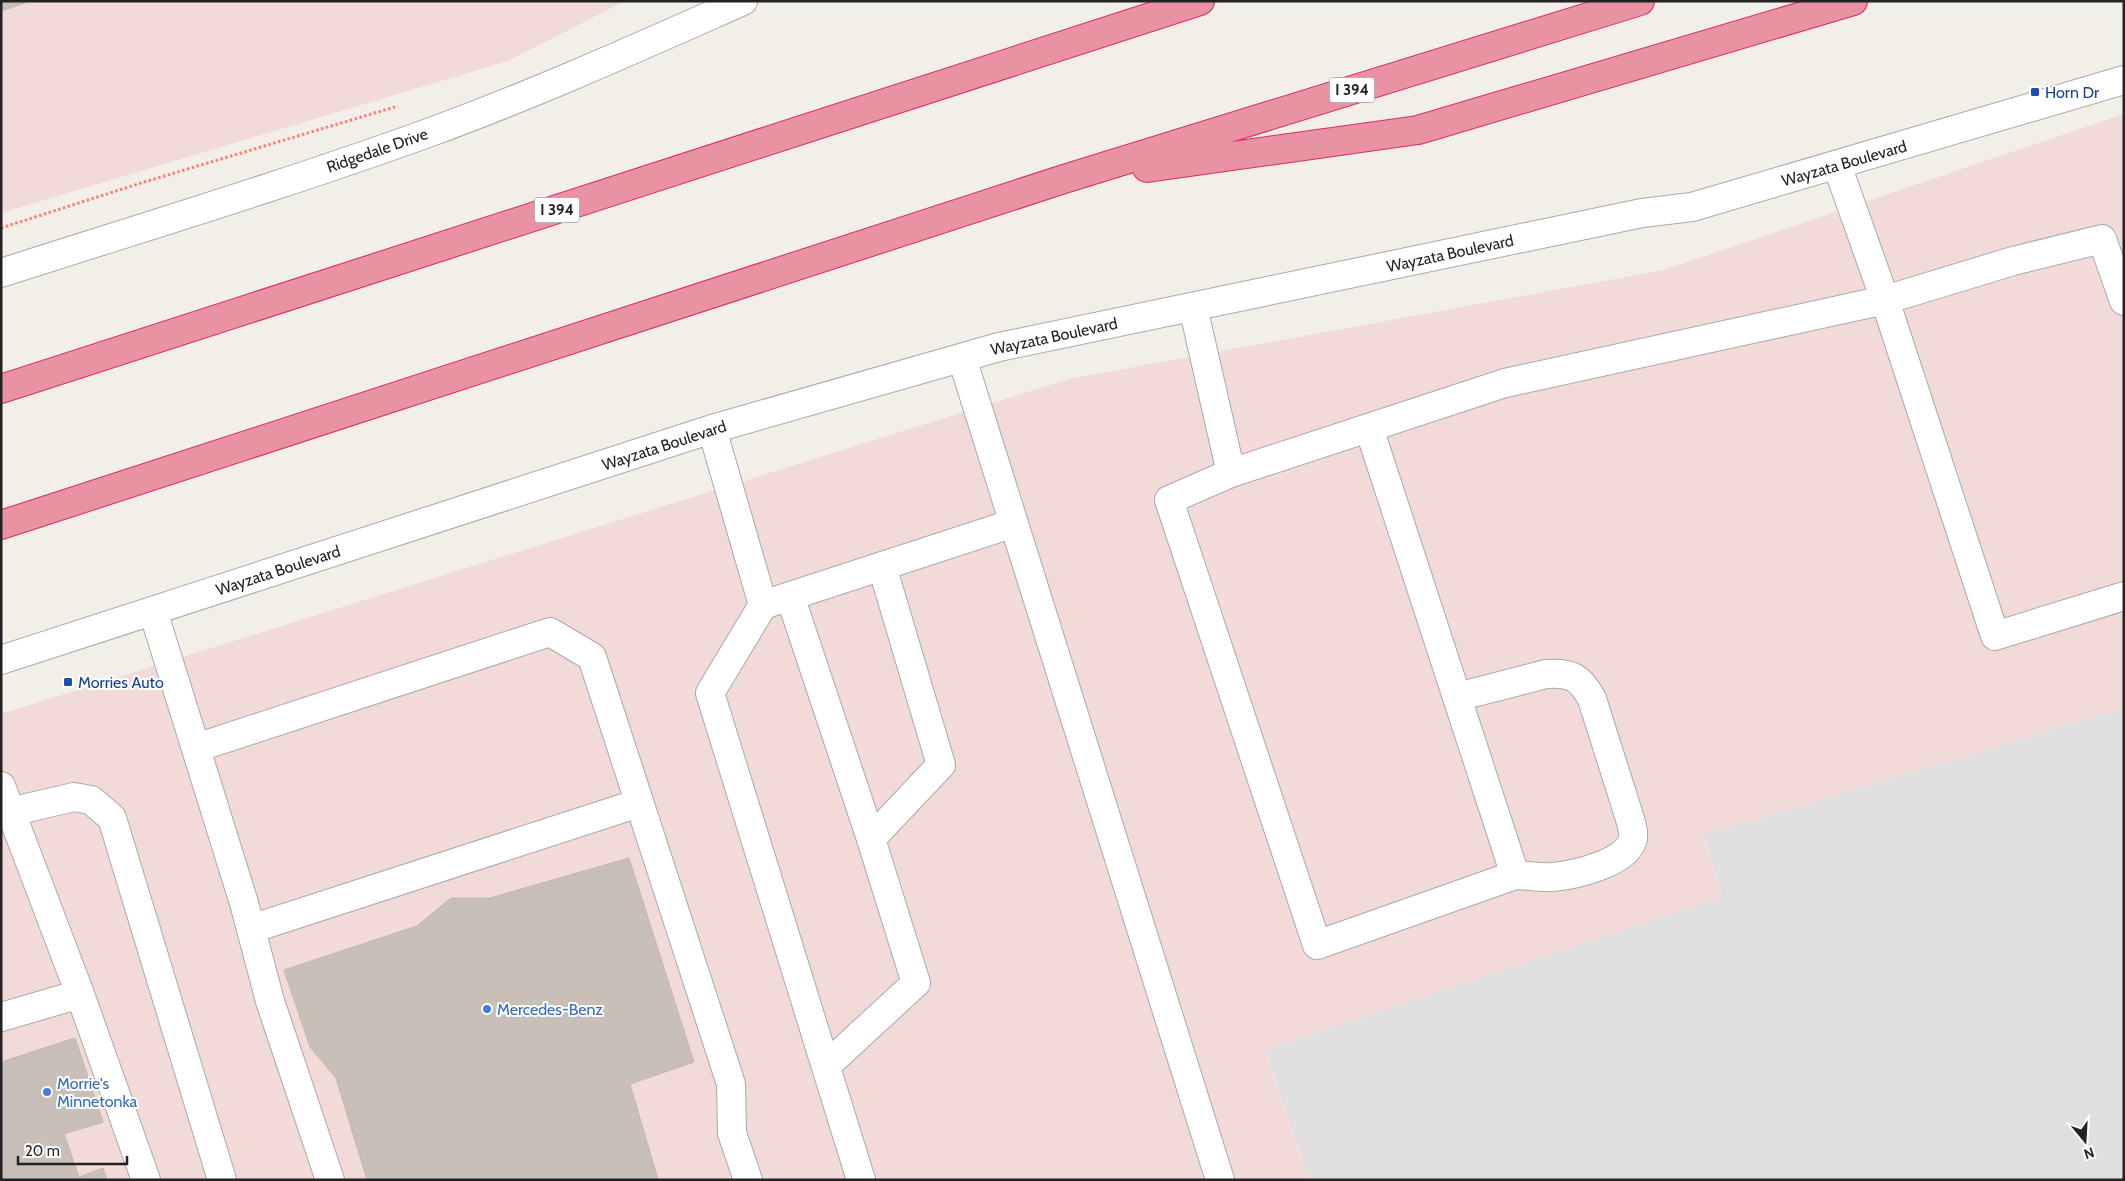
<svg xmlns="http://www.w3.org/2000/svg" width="2125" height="1181" viewBox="0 0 2125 1181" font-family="Cabin,sans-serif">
<rect width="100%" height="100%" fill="#f2efe9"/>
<path fill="#e0dfdf" d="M2124,708v472h-815l-44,-130 457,-153 -18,-62z"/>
<path fill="#f2dad9" d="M1,1h624l-117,60 -507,152z
M2124,114v594l-420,127 18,62 -457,153 44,130h-1308v-466l1068,-335 595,-109z"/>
<path fill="#c7bfb8" stroke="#c4b6ab" d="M1,1h29l-29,10z
M629,858l65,204 -64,22 28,96h-291l-31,-102 -26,-31 -26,-77 133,-44 34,-28h39z
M75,1038l28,84 -39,12 15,43 24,-9 4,12h-106v-118z"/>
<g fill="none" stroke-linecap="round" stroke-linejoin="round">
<g stroke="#a9a9a9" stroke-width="30">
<path id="minor" d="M1,273c143,-46 286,-89 427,-140 107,-39 211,-86 315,-132
M2124,301l-22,-62 -89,22 -128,39 110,336 129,-40
M1193,307l38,166 274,-90 380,-83 -48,-135
M962,358l258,822
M712,429l51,176 -53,88 151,487
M1231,473l-62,27 148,445 198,-70 -146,-447
M790,596l81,243
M763,605l251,-82
M153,611l91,292 26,98 60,179
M1,660l711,-231 287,-82 643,-134 50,-6 432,-127
M1457,697l89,-23c25,-2 34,3 46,25l39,123c1,5 3,11 2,16 -4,25 -59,37 -80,39 -12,1 -26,-2 -38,-2
M196,748l354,-116 42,25 139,427 1,49 16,47
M1,786l79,208 -79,23
M1,814l73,-17 17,3 21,18 110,362
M251,929l388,-126
M80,994l66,186
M826,1066l90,-83 -45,-144 70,-74 -59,-199"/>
</g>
<g stroke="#dc2a67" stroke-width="30">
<path id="highway" d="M1147,168l271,-38 435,-129
M1,389l1199,-388
M1,525l1063,-346 576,-178"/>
</g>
<path stroke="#fa8072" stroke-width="3" stroke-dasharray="2.5 2.5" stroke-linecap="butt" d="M1,228l140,-45 257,-77"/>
<use href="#minor" stroke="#fff" stroke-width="28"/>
<use href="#highway" stroke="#e892a2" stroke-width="28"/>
</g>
<g fill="#1a4fb4" stroke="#fff" stroke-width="2">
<rect x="2030" y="87" width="10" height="10" rx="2.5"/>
<rect x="63" y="677" width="10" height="10" rx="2.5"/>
</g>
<g fill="#3f7fe0" stroke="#fff" stroke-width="2">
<circle cx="487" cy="1009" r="5"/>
<circle cx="47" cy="1092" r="5"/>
</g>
<g text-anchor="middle" stroke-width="4" stroke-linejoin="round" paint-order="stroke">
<g fill="#fff" stroke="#646464" stroke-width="1">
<rect x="1329.5" y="77.5" width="45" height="25" rx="4"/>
<rect x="534.5" y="197.5" width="45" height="25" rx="4"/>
</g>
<g font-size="15" font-weight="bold" fill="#222">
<text x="1352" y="95">I 394</text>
<text x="557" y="215">I 394</text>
</g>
<g font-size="16" fill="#164399" stroke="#fff" text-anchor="start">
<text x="2045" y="98">Horn Dr</text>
<text x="78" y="688">Morries Auto</text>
</g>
<g font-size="16" fill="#222" stroke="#fff">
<text transform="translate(377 150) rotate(-19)" y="6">Ridgedale Drive</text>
<text transform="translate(1844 163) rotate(-16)" y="6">Wayzata Boulevard</text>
<text transform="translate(1450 253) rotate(-12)" y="6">Wayzata Boulevard</text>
<text transform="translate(1054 336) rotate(-12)" y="6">Wayzata Boulevard</text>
<text transform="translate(664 445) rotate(-18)" y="6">Wayzata Boulevard</text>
<text transform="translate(278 570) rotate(-18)" y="6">Wayzata Boulevard</text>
</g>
<g font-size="16" fill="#366cbe" stroke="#fff" text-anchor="start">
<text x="497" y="1015">Mercedes-Benz</text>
<text x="57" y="1089">Morrie's<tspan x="57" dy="18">Minnetonka</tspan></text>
</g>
</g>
<rect width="2125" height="1181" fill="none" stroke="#222222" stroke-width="5"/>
<g transform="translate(2085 1141) rotate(162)" stroke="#ffffff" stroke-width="4" paint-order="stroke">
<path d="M0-4L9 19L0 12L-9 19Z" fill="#222222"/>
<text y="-8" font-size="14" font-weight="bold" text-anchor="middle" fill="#222222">N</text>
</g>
<path d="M18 1156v8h109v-8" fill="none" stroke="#222222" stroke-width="2.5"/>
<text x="25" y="1156" font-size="15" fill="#222222" stroke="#ffffff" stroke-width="4" paint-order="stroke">20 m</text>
</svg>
